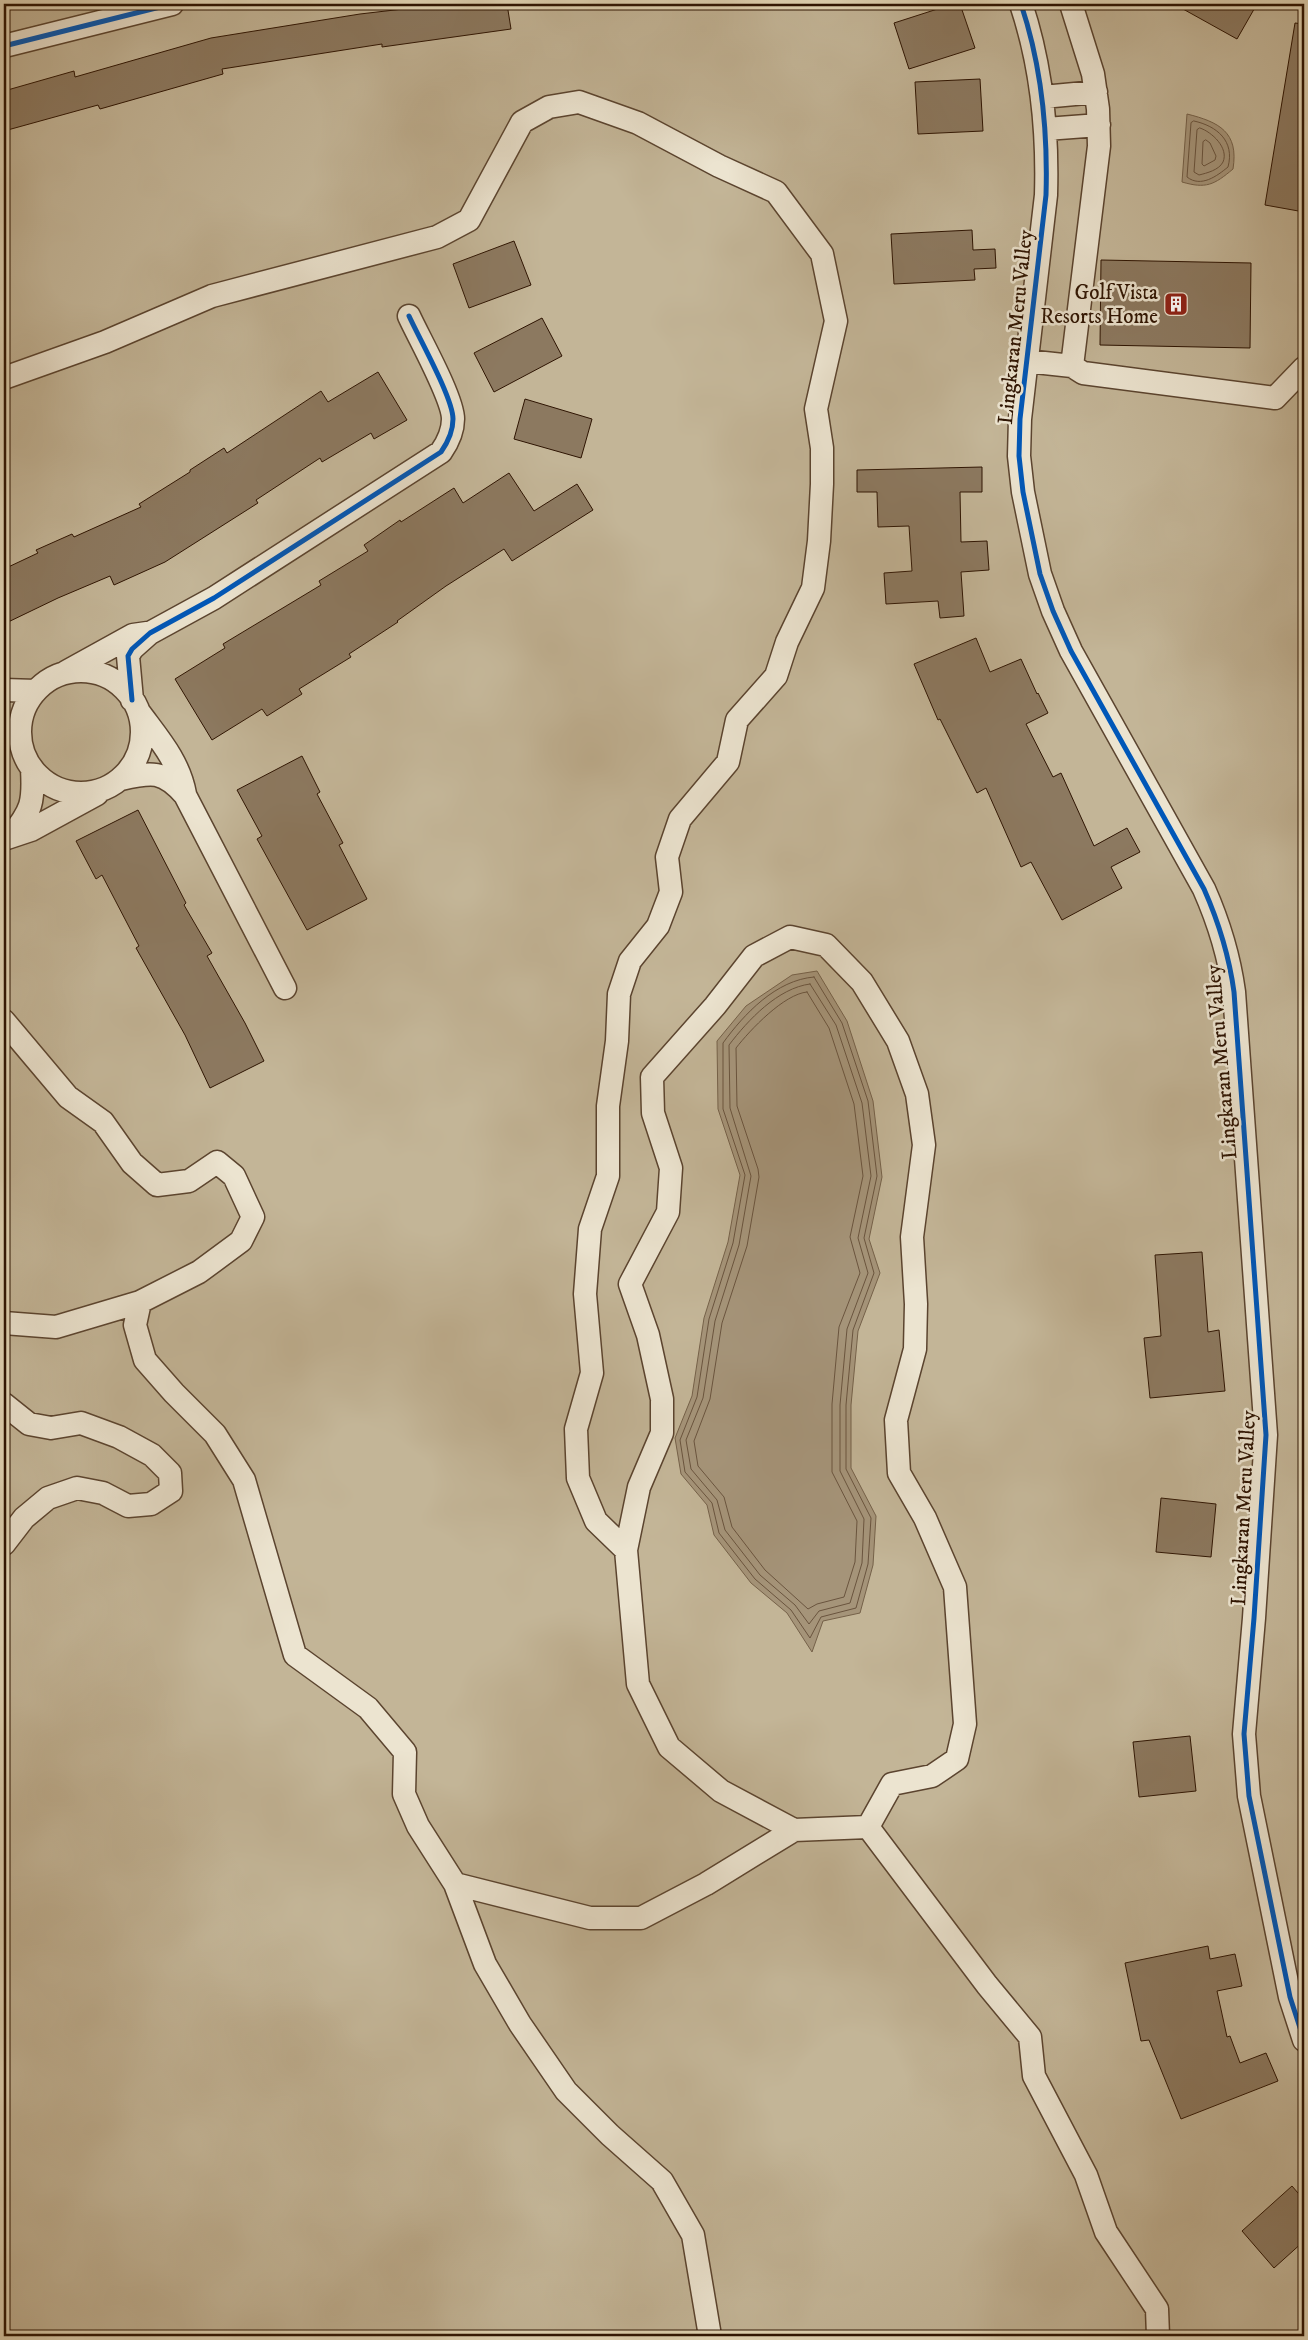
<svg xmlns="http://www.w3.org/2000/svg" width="1308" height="2340" viewBox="0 0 1308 2340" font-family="'IM FELL DW Pica',serif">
<rect width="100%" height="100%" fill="#e2d6b6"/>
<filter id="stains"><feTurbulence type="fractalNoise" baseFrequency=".004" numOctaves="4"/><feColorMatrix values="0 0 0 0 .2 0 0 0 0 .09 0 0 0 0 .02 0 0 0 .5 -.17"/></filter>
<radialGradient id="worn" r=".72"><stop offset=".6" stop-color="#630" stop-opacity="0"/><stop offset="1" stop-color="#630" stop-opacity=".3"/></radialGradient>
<path fill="#c3b597" stroke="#78644c" d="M4,4h1300v2332h-1300z"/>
<path fill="#a59479" stroke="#756149" d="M1187,114c32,8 52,18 46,55 -19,16 -27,20 -51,13z
M817,971l30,50 26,80 9,76 -13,62 11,34 -22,58 -7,74v63l25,48 -3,49 -13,48 -37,8 -11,31 -25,-39 -36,-30 -37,-48 -7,-30 -26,-31 -6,-36 17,-42 12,-78 24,-76 12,-67 -22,-66 -1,-68 29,-35 46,-31z"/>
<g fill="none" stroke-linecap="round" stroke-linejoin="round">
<path stroke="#6a543e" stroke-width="1" d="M1194,121c23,5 41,20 34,46 -11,9 -27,21 -41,10l4,-54z
M1200,128c12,4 29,20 23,34 -4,8 -16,11 -24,13l-5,-3 3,-42z
M1206,140l4,3 6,13 -1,4 -11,6 -2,-2 1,-22z
M814,977l28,46 26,78 9,75 -13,62 10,35 -21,57 -7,75v64l25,49 -3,46 -12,44 -35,9 -11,21 -19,-28 -36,-31 -36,-46 -7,-30 -27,-31 -5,-32 17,-43 12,-78 24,-76 12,-68 -22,-66v-66c21,-29 53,-63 91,-66z
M810,984l26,41 26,78 9,73 -13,62 10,35 -21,56 -7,76v66l24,48 -2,44 -12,40 -31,8 -10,13 -14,-19 -35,-30 -35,-45 -8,-30 -26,-31 -5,-29 17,-42 12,-77 24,-76 12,-69 -21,-68 -1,-63c19,-25 49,-57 81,-61z
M807,992l22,36 25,76 9,72 -13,61 10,36 -21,54 -7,77v68l25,49 -2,41 -11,35 -27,7 -9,5 -43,-39 -33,-43 -8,-30 -26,-31 -4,-25 16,-42 12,-76 25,-77 12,-69 -1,-8 -21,-63 -1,-58c14,-18 48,-54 71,-56z"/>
</g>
<path fill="#8c7960" stroke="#2e1402" d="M446,4h61l4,25 -129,18v-3l-160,25 1,5 -123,35 -2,-4 -94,26v-40l70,-20 1,6 136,-39 149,-24z
M953,4h7l15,44 -66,21 -15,-46z
M1174,4h83l-20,35z
M1295,23l9,1v188l-39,-7z
M980,79l3,52 -65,3 -3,-52z
M972,230l1,20 22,-1 1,19 -22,1 1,11 -81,4 -3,-50z
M514,241l17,44 -62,23 -16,-44z
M1101,260l150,3 -1,85 -150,-3z
M542,318l20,38 -68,36 -20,-39z
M378,372l29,48 -33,19 -3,-6 -49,29 -2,-4 -64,42 2,3 -93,59 -51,23 -4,-9 -52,22 -54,26v-55l34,-16 -2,-3 36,-16 2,3 67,-30 -2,-3 51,-32v-2l34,-22 3,5 94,-62 7,11z
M525,399l67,20 -11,39 -67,-19z
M982,467v25h-22l1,50 26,-1 2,29 -28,2 3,44 -24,2 -2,-17 -52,3 -2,-31 28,-2 -3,-45 -31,1 -1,-35h-20v-22z
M509,473l25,38 43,-27 16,26 -81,51 -8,-12 -58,37 -49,35 1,1 -49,32 2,3 -52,32 3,5 -35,22 -5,-7 -50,31 -37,-61 50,-31 -2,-4 98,-59 -2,-4 49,-30 -4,-6 36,-25 1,2 53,-34 9,15z
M976,638l14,34 31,-13 16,35 1,-1 10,20 -22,11 27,53 8,-4 33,73 33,-18 13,24 -29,15 11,21 -60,32 -31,-58 -10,5 -35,-79 -9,5 -37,-74 -2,1 -24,-56z
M302,756l18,36 -3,2 26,49 -4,2 28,54 -60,31 -50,-91 5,-3 -25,-46z
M138,810l48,93 -2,2 28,48 -5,3 38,67 19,38 -54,27 -25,-53 -49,-87 3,-2 -37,-71 -6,4 -20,-38z
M1202,1252l6,80 11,-2 6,61 -75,7 -6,-60 17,-2 -6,-81z
M1161,1498l55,6 -5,53 -55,-5z
M1190,1736l6,55 -57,6 -6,-55z
M1208,1946l2,13 25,-5 7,32 -25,5 10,46 3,-1 10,27 26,-10 12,28 -97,38 -32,-79 -8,1 -16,-78z
M1292,2186l12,14v41l-30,27 -32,-37z"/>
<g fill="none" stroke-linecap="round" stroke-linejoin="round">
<g stroke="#5b442f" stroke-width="25">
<path id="minor" d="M1021,4c21,63 27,125 25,191l-26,224 -1,37 4,36 17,82 13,37 18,40 133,238c15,34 25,66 30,103l32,443 -12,183 -10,116 5,62 41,201 14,43
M1071,4l22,70 5,35 1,37 -27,220
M4,46l168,-42
M1043,97l53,-5
M1046,129l53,-4
M1026,361l46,5 11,7 192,25 29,-30
M4,378l101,-36 107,-46 225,-59 32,-17 53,-98 27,-15 30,-5 59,21 81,43 57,26 46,62 14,67 -20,88 6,39v36l-3,57 -6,47 -26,54 -11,34 -39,44 -9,42 -48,57 -13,38 4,35 -13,34 -28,35 -11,33 -2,47 -9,65v70l-18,53 -5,65 7,79 -16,56 2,49 18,43 30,29
M20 732a61 61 0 1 1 122 0a61 61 0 1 1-122 0Z
M66,672l67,-37 14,-2
M4,690l32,1
M132,700l-4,-44 4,-7 18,-16 64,-35 227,-146c7,-10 12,-20 12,-33 0,-21 -34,-81 -44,-103
M139,712c19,26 40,49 46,82
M121,779c31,-7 42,-9 64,16l100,193
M11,836c21,-26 23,-34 21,-67
M4,839l27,-9 66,-36
M4,1021l64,76 35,25 29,41 25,22 32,-4 28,-19 17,14 19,41 -12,24 -42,31 -59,30 -84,25 -52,-4
M140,1302l-5,23 10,35 29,33 41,41 29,46 51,175 73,53 37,44 -1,42 14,32 37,58 30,80 35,60 46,67 44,44 52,46 31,54 17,101
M4,1404l25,20 22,4 30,-5 38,14 33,18 18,18 1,18 -20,13 -23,2 -25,-13 -26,-5 -29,10 -24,20 -20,26
M794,1830l-73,-39 -52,-44 -31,-63 -12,-134 13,-63 23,-54v-34l-14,-64 -18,-51 38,-72 3,-44 -18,-55 -1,-36 63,-71 39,-50 36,-19 36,8 36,37 36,59 19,53 7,51 -12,92 4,67 -1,45 -19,71 3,53 26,45 30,69 10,137 -8,35 -25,17 -40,8 -24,43
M455,1884l135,34h51l65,-34 88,-54 74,-3 119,158 43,52 4,39 52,99 20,57 51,77 1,27"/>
</g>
<use href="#minor" stroke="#ece4d0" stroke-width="22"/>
<g stroke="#ece4d0" stroke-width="8">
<path id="cycleway" d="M1021,4c21,63 27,125 25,191l-26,224 -1,37 4,36 17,82 13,37 18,40 133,238c15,34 25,66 30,103l32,443 -12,183 -10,116 5,62 41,201 14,43
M4,46l168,-42
M132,700l-4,-44 4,-7 18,-16 64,-35 227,-146c7,-10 12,-20 12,-33 0,-21 -34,-81 -44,-103"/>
</g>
<use href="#cycleway" stroke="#0057b8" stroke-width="5"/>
</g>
<defs>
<g id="building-square" transform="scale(1.25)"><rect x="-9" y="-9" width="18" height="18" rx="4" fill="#8f2418" stroke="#ece4d0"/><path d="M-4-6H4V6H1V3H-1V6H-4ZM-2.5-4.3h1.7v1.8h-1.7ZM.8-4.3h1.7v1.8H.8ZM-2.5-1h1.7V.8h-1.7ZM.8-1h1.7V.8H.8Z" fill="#fff"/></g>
</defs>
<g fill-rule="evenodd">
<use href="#building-square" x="1176" y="304"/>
</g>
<g text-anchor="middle" stroke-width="5" stroke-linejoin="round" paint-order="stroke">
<g font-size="21" fill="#2e1402" stroke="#ece4d0" text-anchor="end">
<text x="1158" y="299">Golf Vista<tspan x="1158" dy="24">Resorts Home</tspan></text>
</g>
<g font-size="21" fill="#2e1402" stroke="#ece4d0">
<text transform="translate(1015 327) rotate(-84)" y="7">Lingkaran Meru Valley</text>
<text transform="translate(1221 1062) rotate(-95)" y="7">Lingkaran Meru Valley</text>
<text transform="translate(1243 1508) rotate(-87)" y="7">Lingkaran Meru Valley</text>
</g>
</g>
<rect width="1308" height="2340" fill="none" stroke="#e2d6b6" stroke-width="20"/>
<rect x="5" y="5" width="1298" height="2330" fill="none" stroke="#2e1402" stroke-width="2.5"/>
<rect x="10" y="10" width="1288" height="2320" fill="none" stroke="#2e1402"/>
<rect width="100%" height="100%" filter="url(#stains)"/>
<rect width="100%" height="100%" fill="url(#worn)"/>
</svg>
